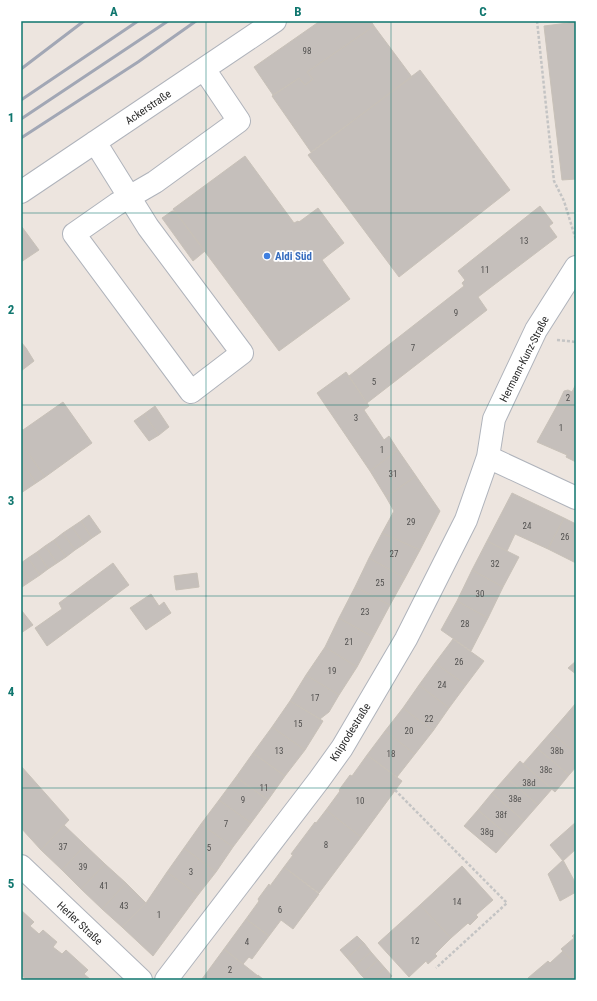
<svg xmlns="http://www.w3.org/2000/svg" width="597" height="1001" viewBox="0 0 597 1001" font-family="'Roboto Condensed',sans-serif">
<rect width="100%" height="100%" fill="#ede5df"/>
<path fill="#c5bfbb" stroke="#c8c1b8" d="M320,21h51l3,5 -67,46 6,7 -8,6 -6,-7 -26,17 -19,-28z
M576,22v157l-14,1 -18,-154z
M374,26l38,51 -101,75 -39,-56 27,-18 6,7 8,-6 -6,-7z
M420,70l90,120 -111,87 -91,-122z
M245,156l49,67 4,-2 1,1 19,-14 26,35 -22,17 28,39 -71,52 -106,-142z
M540,206l13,17 -4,3 8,11 -79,60 9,13 -120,93 -18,-27 115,-90 -2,-3 3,-3 -7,-9z
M172,211h3l30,40 -12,10 -31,-43z
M22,227l17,23 -18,12v-34z
M21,342l5,6 -5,4z
M26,348l8,13 -13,10v-19z
M346,372l23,34 -5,4 20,30 5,-4 9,14 -28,21 -53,-78z
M576,384v29l-18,-9 6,-13 4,-1 4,2z
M63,402l29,41 -47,34 -24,-34v-15l2,2z
M558,404l18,9v49l-10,-5 1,-2 -30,-13z
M155,406l14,21 -10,8 -15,-21z
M144,414l15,21 -10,6 -15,-20z
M21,443l24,34 -9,6 -15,-22z
M398,450l18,26 -30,21 -16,-26z
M21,461l15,22 -15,10z
M416,476l24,35 -20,39 -38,-17 12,-22 -8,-14z
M512,493l52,25 -16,31 -33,-15 -8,17 -20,-10z
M89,515l12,17 -9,6 -11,-17z
M564,518l12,6v39l-28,-14z
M81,521l11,17 -8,6 -12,-17z
M72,527l12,17 -9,6 -12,-17z
M63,533l12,17 -9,7 -12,-17z
M382,533l38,17 -15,28 -36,-20z
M54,540l12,17 -9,6 -12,-17z
M487,541l32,16 -16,30 -31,-17z
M45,546l12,17 -9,6 -11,-17z
M37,552l11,17 -8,6 -12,-17z
M28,558l12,17 -9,6 -10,-14v-4z
M369,558l36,20 -15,27 -35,-18z
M113,563l16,22 -82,61 -12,-18 27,-19 -3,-6z
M21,567l10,14 -9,6 -1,-1z
M472,570l31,17 -15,31 -31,-17z
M197,573l2,14 -23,3 -2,-14z
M355,587l35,18 -17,32 -34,-19z
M151,594l8,12 5,-4 7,11 -25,17 -16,-22z
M457,601l31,17 -17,33 -30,-21z
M22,611l11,14 -12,8v-21z
M339,618l34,19 -16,30 -32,-20z
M453,639l31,22 -18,24 -31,-22z
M325,647l32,20 -18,28 -33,-20z
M576,661v13l-8,-6z
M435,663l31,22 -17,23 -30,-23z
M306,675l33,20 -10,17 -9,7 -30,-18z
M419,685l30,23 -16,23 -30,-23z
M290,701l33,20 -18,29 -33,-23z
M576,703v23l-11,-10z
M403,708l30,23 -18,23 -30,-23z
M565,716l11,10v28l-25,-22z
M272,727l33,23 -20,26 -32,-23z
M385,731l30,23 -18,23 -30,-22z
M551,732l25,22v13l-7,8 -32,-27z
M537,748l32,27 -14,17 -32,-28z
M253,753l32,23 -17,24 -32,-23z
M367,755l35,26 -41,56 -35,-27 14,-19 -1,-1 11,-15 2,1z
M520,761l32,28 -14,16 -32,-28z
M21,766l48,54 -28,30 -20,-22z
M236,777l32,23 -17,23 -32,-23z
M506,777l32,28 -14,16 -32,-28z
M492,793l32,28 -14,16 -32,-27z
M219,800l32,23 -18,24 -32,-23z
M326,810l35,27 -42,56 -35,-26 9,-12 -2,-1 24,-32 1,1z
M478,810l32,27 -14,16 -32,-27z
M576,822v27l-13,12 -13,-16z
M201,824l32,23 -17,25 -32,-24z
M64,825l21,20 -23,25 -21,-20z
M85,845l20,19 -24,25 -19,-19z
M184,848l32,24 -18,23 -31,-23z
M563,860l13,24v8l-16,9 -12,-27z
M105,864l21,19 -24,26 -21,-20z
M462,866l31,34 -17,15 2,2 -8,8 -2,-2 -17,15 -31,-33z
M284,867l35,27 -26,35 -12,-9 -12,16 -23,-17 13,-18 -1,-2 11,-15 1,2z
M167,872l31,23 -45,61 -31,-29 24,-24z
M126,883l20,20 -24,24 -20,-18z
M420,905l31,33 -16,16 2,2 -9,8 -2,-3 -17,16 -31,-34z
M21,910l13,12 -4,4 9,8 4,-4 14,12 -4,5 9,7 4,-4 22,20 -4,4 7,6h-60l-1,-1 -5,1 1,-1 -5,-4z
M246,919l23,17 -17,23 -3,-2 -6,7 -19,-15z
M576,933v32l-15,-16 13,-11 -2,-2z
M357,936l7,7 -17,15 -7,-8z
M364,943l7,9 -17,14 -7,-8z
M224,949l34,27 -4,4 -52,-1z
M563,951l13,14v15h-47l-1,-2 20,-17 2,2z
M371,952l7,8 -17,15 -7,-9z
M378,960l7,8 -13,12h-6l-5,-5z
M385,968l7,8 -4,4h-16z
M258,975l6,5h-10z"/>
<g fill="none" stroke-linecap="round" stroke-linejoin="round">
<g stroke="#afb3bb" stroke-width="24">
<path id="minor" d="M95,142l53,85 94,126 -51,39 -117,-158 43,-30 38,-22 84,-61 -35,-52
M21,192l254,-171
M488,457l88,41
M21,866l120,114
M166,980l153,-200 23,-32 64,-109 60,-119 22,-63 6,-38 42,-89 40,-63"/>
</g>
<path stroke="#c4c4c4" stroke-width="2.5" stroke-dasharray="3 2" stroke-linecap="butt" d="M537,21l17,160 10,20 12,39
M557,340l19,2
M395,790l112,113 -71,65"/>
<use href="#minor" stroke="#fff" stroke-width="22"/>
<path stroke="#a2a7b5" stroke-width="3" d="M21,69l63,-48
M21,100l117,-79
M21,119l147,-98
M21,138l117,-76 58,-41"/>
</g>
<path fill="none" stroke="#0f766e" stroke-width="1" stroke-opacity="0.55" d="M206,21v959M391,21v959M21,213h555M21,405h555M21,596h555M21,788h555"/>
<circle fill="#3f7fe0" stroke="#fff" stroke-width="1.5" cx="267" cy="256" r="4"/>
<g text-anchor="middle" stroke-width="3.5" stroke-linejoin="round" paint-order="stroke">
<g font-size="9" fill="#525150">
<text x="307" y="54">98</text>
<text x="524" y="244">13</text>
<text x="485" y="273">11</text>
<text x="456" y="316">9</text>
<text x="413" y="351">7</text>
<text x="374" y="385">5</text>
<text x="568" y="401">2</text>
<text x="356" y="421">3</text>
<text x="561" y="431">1</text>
<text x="382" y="453">1</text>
<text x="393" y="477">31</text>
<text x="411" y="525">29</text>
<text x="527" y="529">24</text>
<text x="565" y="540">26</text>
<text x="394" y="557">27</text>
<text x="495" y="567">32</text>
<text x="380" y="586">25</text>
<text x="480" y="597">30</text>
<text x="365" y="615">23</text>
<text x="465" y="627">28</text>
<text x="349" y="645">21</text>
<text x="459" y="665">26</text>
<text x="332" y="674">19</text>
<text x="442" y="688">24</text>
<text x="315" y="701">17</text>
<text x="429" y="722">22</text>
<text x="298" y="727">15</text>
<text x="409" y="734">20</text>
<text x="279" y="754">13</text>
<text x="557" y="754">38b</text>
<text x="391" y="757">18</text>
<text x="546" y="773">38c</text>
<text x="529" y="786">38d</text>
<text x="264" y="791">11</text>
<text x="515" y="802">38e</text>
<text x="243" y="803">9</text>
<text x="360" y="804">10</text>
<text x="501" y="818">38f</text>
<text x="226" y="827">7</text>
<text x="487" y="835">38g</text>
<text x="326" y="848">8</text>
<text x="63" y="850">37</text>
<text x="209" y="851">5</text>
<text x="83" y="870">39</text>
<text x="191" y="875">3</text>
<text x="104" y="889">41</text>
<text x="457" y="905">14</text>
<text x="124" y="909">43</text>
<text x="280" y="913">6</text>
<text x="159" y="918">1</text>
<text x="415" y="944">12</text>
<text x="247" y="945">4</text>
<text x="230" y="973">2</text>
</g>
<g font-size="11" fill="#2c2c2c" stroke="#fff">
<text transform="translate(148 107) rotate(-34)" y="4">Ackerstraße</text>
<text transform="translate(524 359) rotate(-63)" y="4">Hermann-Kunz-Straße</text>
<text transform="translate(350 732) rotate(-58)" y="4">Kniprodestraße</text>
<text transform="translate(80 923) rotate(43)" y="4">Herler Straße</text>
</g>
<g font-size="11" font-weight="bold" fill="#366cbe" stroke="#fff" text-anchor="start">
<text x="275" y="260">Aldi Süd</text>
</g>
</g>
<rect width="597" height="1001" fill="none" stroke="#ffffff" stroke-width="44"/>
<rect x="22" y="22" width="553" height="957" fill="none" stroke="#0f766e" stroke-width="1.5"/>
<g font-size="13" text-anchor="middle" font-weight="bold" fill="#0f766e">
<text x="114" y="16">A</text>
<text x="298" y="16">B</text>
<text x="483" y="16">C</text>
<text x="11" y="122">1</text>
<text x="11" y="314">2</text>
<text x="11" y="505">3</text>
<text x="11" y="696">4</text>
<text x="11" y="888">5</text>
</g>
</svg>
